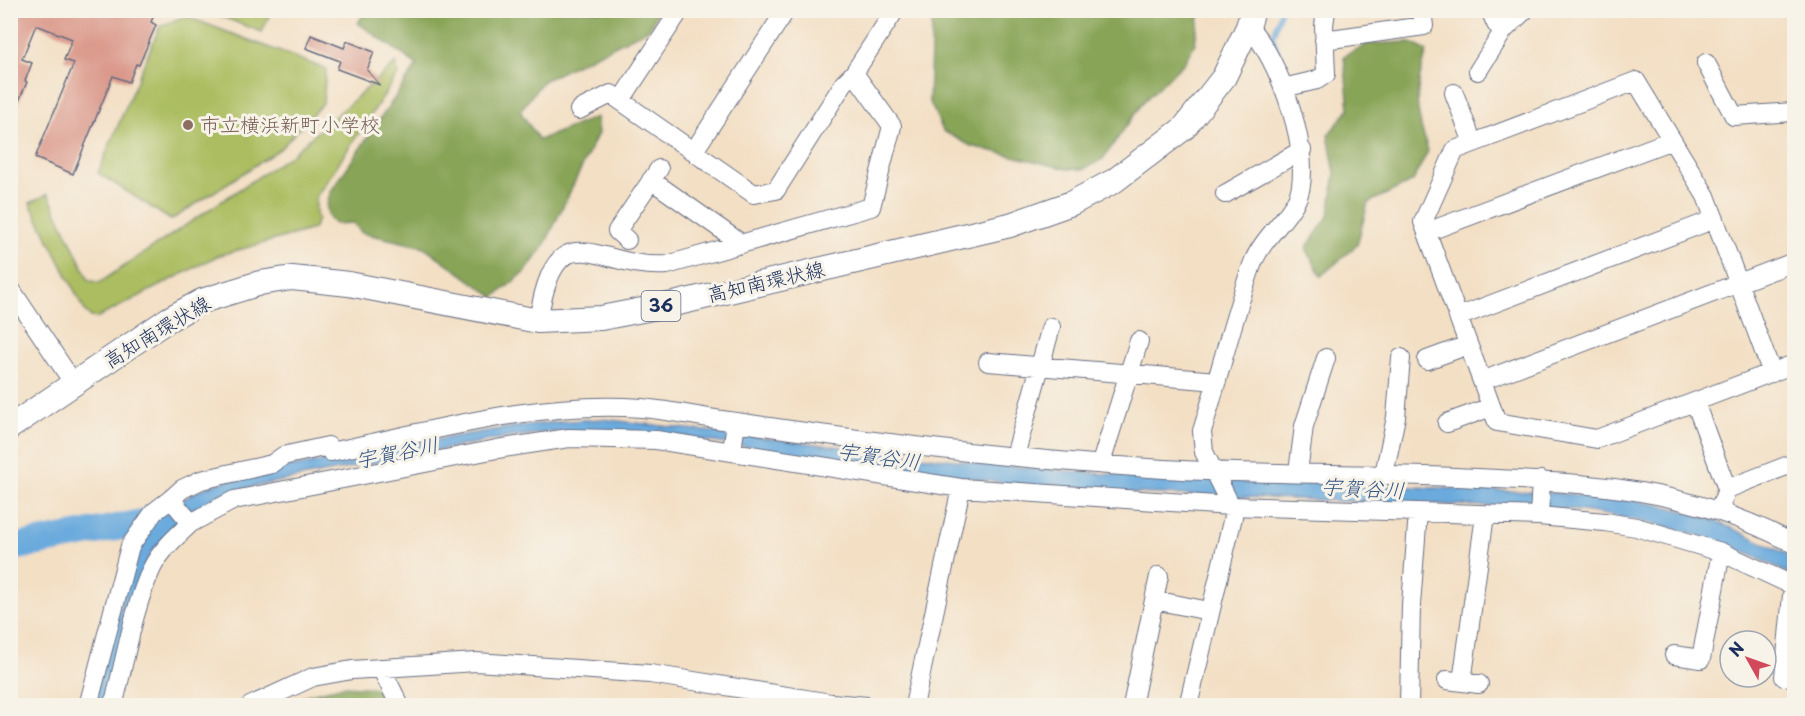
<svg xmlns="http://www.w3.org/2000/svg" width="1805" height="716" viewBox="0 0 1805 716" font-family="'Playpen Sans','Klee One',sans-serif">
<rect width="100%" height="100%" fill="#f7f3e8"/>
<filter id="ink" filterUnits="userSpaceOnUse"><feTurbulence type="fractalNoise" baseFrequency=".0167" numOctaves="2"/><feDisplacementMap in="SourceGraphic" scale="12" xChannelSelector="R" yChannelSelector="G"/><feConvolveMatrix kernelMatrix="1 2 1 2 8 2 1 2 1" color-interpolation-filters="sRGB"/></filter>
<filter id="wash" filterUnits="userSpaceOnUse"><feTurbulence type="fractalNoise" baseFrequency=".008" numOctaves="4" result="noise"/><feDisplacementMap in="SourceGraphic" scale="24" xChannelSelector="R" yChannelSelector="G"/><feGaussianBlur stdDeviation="1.35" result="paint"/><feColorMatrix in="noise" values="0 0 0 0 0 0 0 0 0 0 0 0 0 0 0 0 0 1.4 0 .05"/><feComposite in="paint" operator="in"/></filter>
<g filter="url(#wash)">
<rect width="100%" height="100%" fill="#f3dfc4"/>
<path fill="#abbd61" stroke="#637660" stroke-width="1.5" d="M206,11l65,-1v1l-9,21z
M185,16l141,53 -3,34 -43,46 -109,71 -73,-47 62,-147z
M396,63l2,11 -82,123v17l2,5 -5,10 -96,27 -120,62 -6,-1 -6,-6 -55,-108 18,-9 41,86 10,3 192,-128z"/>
<path fill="#88a457" stroke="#526a5a" stroke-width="1.5" d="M366,10l292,1 -9,18 -106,52 -23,30 19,29 57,-23 2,16 -54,113 -19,26 -31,25 -70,-50 -62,-14 -9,-10 -18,1c-11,-9 -9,-20 -4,-33l86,-126 -59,-42z
M939,11v-1l261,1 -5,32 -11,20 -40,38 -41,58 -19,10h-17l-96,-23 -28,-15 -14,-31 3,-76z
M1409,42l18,9c-14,43 -12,58 1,100l-15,30 -45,22 -11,42 -36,31 -15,-28 23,-33 6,-42 -7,-38 21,-26 -5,-53 23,-12z
M343,686l36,2 8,17h-102l22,-10z"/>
<path fill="#6aaadd" stroke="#426c9e" stroke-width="1.5" d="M602,419l404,47 98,8 451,19c43,4 87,6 129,18 38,10 75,30 110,47v19c-70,-41 -148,-58 -228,-68l-462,-17 -98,-9 -349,-49 -108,-2 -58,8 -245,48 -31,9 -23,13 -38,38 -11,20 -40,137 -11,1 38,-135 10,-26 14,-14 -7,-4c20,-15 37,-31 60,-40 40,-15 88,-20 129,-28 89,-17 176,-36 266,-40z"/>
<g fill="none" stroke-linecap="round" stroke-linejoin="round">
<path stroke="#6aaadd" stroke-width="4.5" d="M1281,60l-8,-23 8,-27"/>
<path stroke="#6aaadd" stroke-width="27" d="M10,548l161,-31"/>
</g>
<g id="blocks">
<path fill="#da988a" d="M10,10h146l-5,12 5,3 -17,40 -3,-1 -7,18 -16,-6 -40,98 -38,-16 39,-95 -10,-3 8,-21 -36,-14 -14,34 10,4 -7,18 2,1 -17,40z
M311,35l33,13 3,-7 27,11 -7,18 13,15 -43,-16 3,-8 -34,-13z"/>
</g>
</g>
<g filter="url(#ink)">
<use href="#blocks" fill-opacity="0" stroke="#676d82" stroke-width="1.5"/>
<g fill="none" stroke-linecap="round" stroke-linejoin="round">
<g stroke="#676d82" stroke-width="20">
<path id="minor" d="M1490,10l6,14 8,6
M1324,40l100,-14 -2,-16
M1706,63l28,53 60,-4
M1478,71l26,-41 21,-20
M1283,88l34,-8 9,-6 -2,-48 2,-16
M1454,93l19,50
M621,100l59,-90
M579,110l32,-16 143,100 22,-4 68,-107 10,-10 41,-63
M694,151l92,-141
M651,180l91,64
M1225,194l77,-44
M1427,232l245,-92
M627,240l-10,-9 42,-62
M10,288l64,96
M1458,317l257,-98
M538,321c19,-115 57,-51 129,-56l204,-58 21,-81 -38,-53
M1427,360l41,-15
M988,362l229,19
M1772,373l-66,-177 -70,-115 -181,69 -32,72 74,200 100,17 197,-75
M1482,381l312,-119
M1695,402l32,87 -8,22
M1447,423l44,-16
M732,451l4,-29c142,21 286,38 428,47 104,6 209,4 313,9 114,5 214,10 317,66
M1015,456l36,-129
M1101,463l38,-122
M1298,472l6,-46 22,-68
M1384,474l12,-57 5,-59
M1727,489l67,-26
M1539,516l2,-36
M191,523l43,-23 263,-51 72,-11 87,2 305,48 270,18 308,10 66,6 31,5 85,25 73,34
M1154,600l55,11
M1674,655l27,4 20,-107
M381,668l19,38
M1784,677l9,-92
M1447,680l32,4
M1462,682l23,-167
M88,706l42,-160 24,-34 17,-13
M113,706c12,-44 20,-98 39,-138 9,-18 25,-32 39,-45l-20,-24 11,-10 19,-9 71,-16 11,-8 45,-10 3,6c101,-21 206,-52 311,-44 31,3 63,10 94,14
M250,706l63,-29 39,-7 124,-8 174,12 181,29 36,3
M914,706l47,-218
M1132,706l27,-130
M1188,706l45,-189 -2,-11 -27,-54 -2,-21c17,-55 31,-112 50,-166 9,-25 32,-42 44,-64 21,-38 -18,-148 -48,-174
M1409,706l2,-101 7,-93"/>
</g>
<g stroke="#676d82" stroke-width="26">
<path id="major" d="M10,427l159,-108 33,-18 58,-18 32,-5 57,6 189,37 63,-3 77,-15 332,-78 62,-22 42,-22 70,-53 40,-51 24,-50 5,-17"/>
</g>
<use href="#minor" stroke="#fff" stroke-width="18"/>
<use href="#major" stroke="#fff" stroke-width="24"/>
</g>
</g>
<circle fill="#8d6e63" stroke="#f7f3e8" stroke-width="2" cx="188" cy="125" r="6"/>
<g text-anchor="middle" stroke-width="6" stroke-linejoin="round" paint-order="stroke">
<rect fill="#f7f3e8" stroke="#5d6a87" stroke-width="1.5" x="641.5" y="291" width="39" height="30" rx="4.5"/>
<g font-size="18" font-weight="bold" fill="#1b2f5e">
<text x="661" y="312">36</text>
</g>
<g font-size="20" fill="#785e54" stroke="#f7f3e8" text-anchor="start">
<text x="200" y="132">市立横浜新町小学校</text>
</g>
<g font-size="20" fill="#1b2f5e" stroke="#f7f3e8">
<text transform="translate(766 282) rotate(-13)" y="7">高知南環状線</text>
<text transform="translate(157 332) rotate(-31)" y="7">高知南環状線</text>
</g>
<g font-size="21" font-style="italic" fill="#335484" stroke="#f7f3e8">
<text transform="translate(397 453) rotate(-11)" y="7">宇賀谷川</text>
<text transform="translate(879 457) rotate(8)" y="7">宇賀谷川</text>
<text transform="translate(1363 489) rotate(3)" y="7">宇賀谷川</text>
</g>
</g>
<rect width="1805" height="716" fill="none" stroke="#f7f3e8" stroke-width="36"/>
<g transform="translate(1748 659) rotate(310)"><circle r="28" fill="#f7f3e8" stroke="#9fa5b1" stroke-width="1.5"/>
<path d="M0-4.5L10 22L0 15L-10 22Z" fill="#d1495b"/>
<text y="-9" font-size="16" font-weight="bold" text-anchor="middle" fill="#1b2f5e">N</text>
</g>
</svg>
